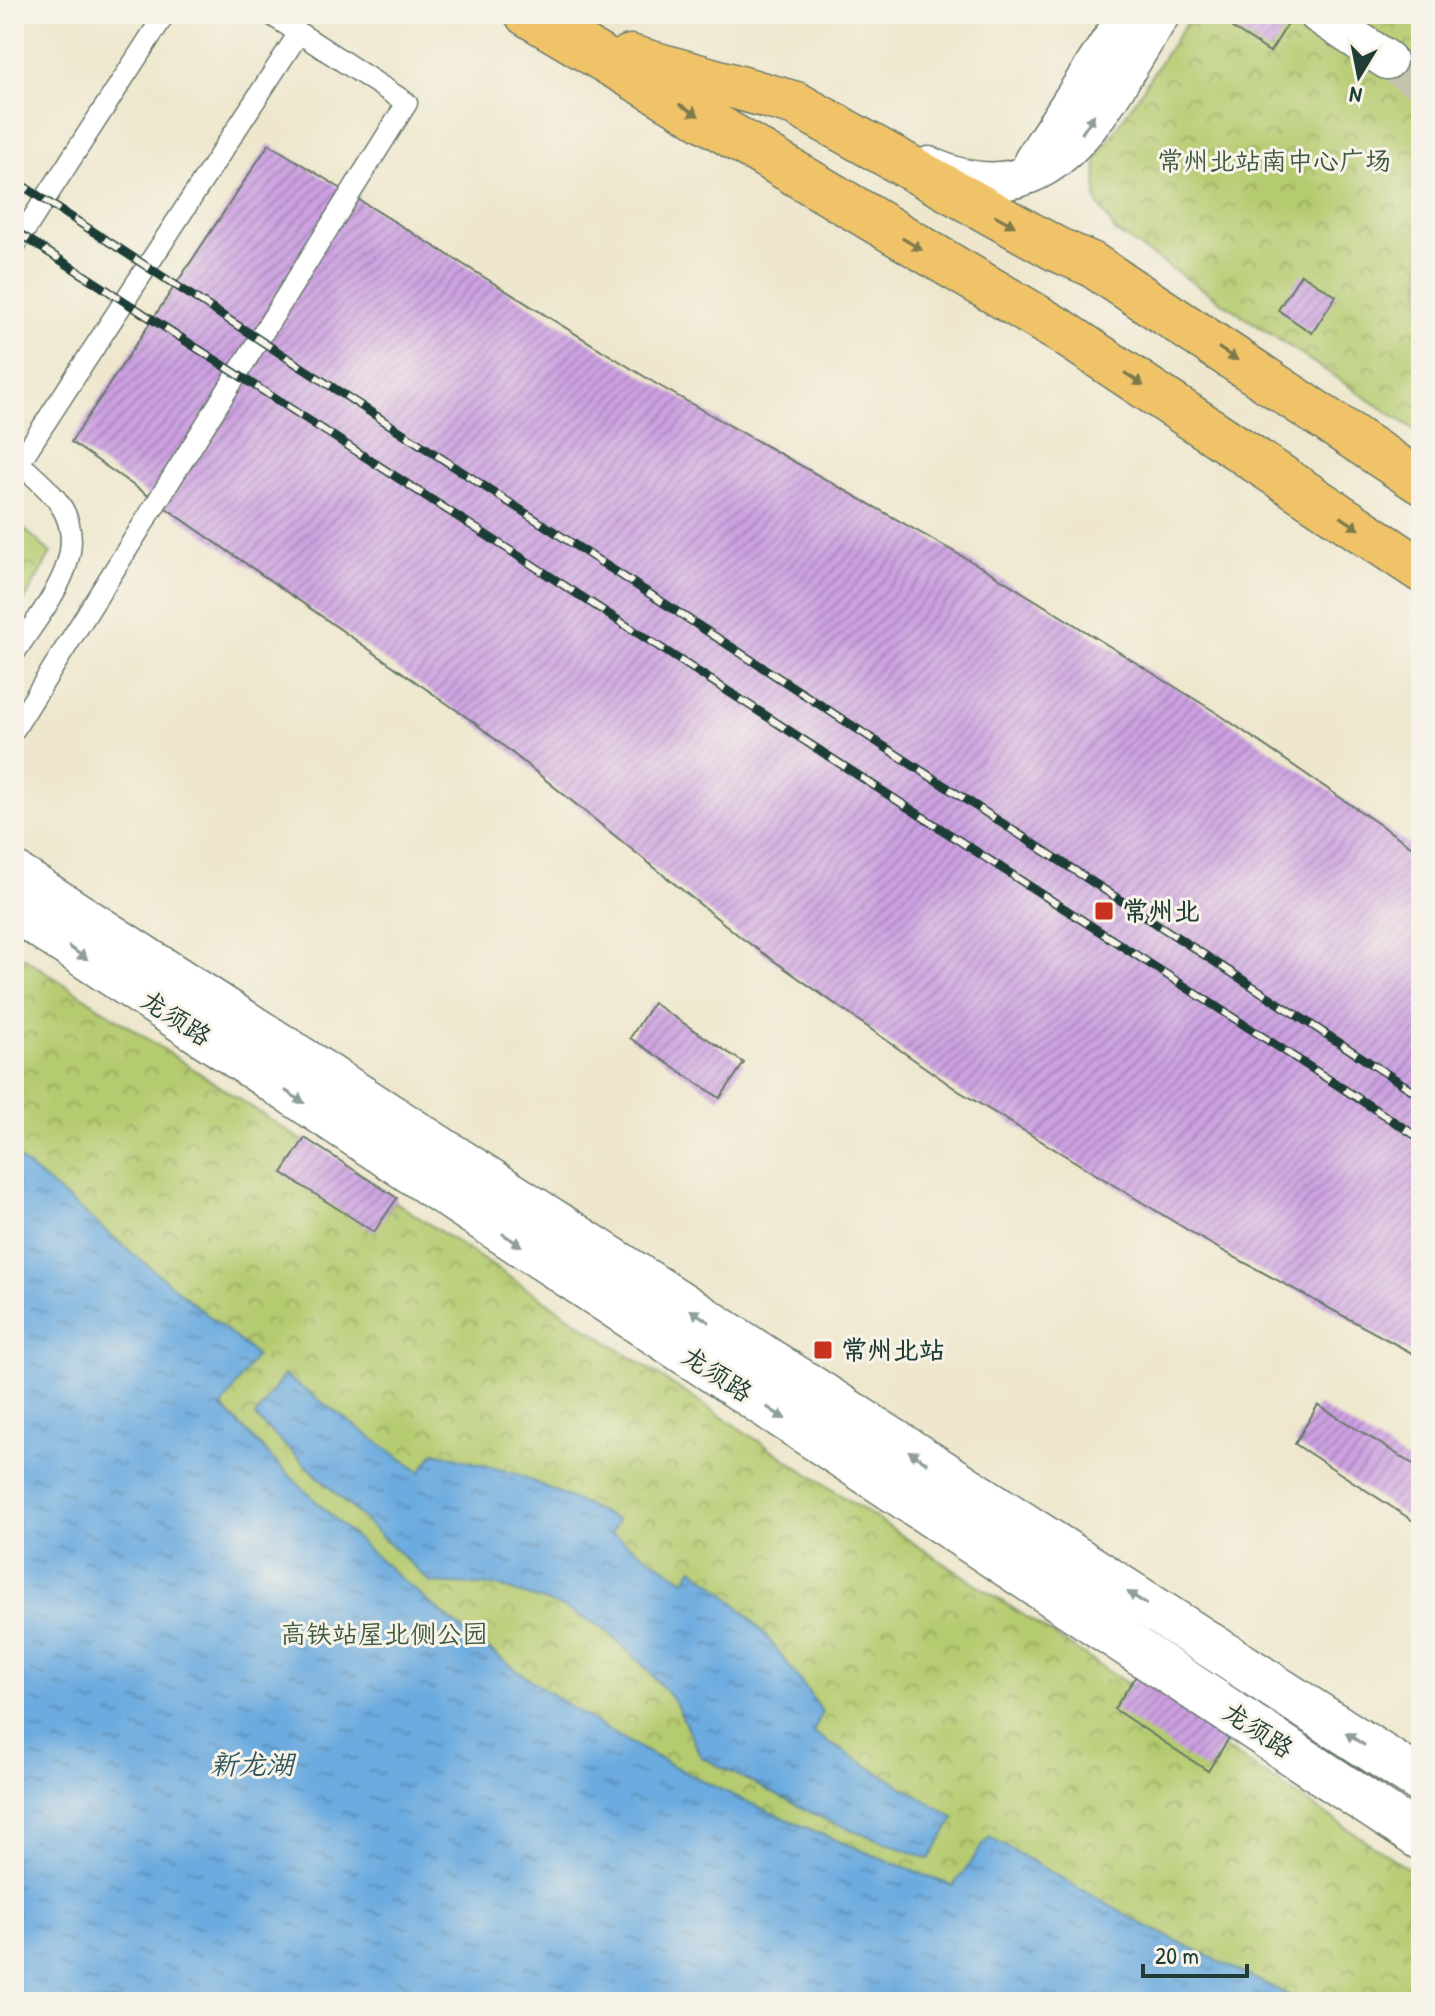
<svg xmlns="http://www.w3.org/2000/svg" width="1435" height="2016" viewBox="0 0 1435 2016" font-family="'Patrick Hand','LXGW WenKai TC',sans-serif">
<defs>
<pattern id="park-crowns" width="20" height="18" patternUnits="userSpaceOnUse" patternTransform="scale(2)"><rect width="20" height="18" fill="#b5cb6f"/><path d="M2 6a3 3 0 1 1 6 0M12 15a3 3 0 1 1 6 0" fill="none" stroke="#93a65c"/></pattern>
<pattern id="water-ripples" width="26" height="14" patternUnits="userSpaceOnUse" patternTransform="scale(2)"><rect width="26" height="14" fill="#6cabdf"/><path d="M2 4q2-2 4 0t4 0M15 11q2-2 4 0t4 0" fill="none" stroke="#588cb6"/></pattern>
<pattern id="building-hatch" width="6" height="6" patternUnits="userSpaceOnUse" patternTransform="scale(2)"><rect width="6" height="6" fill="#cca0e1"/><path d="M-1 1l2-2M0 6l6-6M5 7l2-2" fill="none" stroke="#a584b7"/></pattern>
</defs>
<rect width="100%" height="100%" fill="#f7f3e8"/>
<filter id="ink" filterUnits="userSpaceOnUse"><feTurbulence type="fractalNoise" baseFrequency=".0125" numOctaves="2"/><feDisplacementMap in="SourceGraphic" scale="16" xChannelSelector="R" yChannelSelector="G"/><feConvolveMatrix kernelMatrix="1 2 1 2 8 2 1 2 1" color-interpolation-filters="sRGB"/></filter>
<filter id="wash" filterUnits="userSpaceOnUse"><feTurbulence type="fractalNoise" baseFrequency=".006" numOctaves="4" result="noise"/><feDisplacementMap in="SourceGraphic" scale="32" xChannelSelector="R" yChannelSelector="G"/><feGaussianBlur stdDeviation="1.8" result="paint"/><feColorMatrix in="noise" values="0 0 0 0 0 0 0 0 0 0 0 0 0 0 0 0 0 1.4 0 .05"/><feComposite in="paint" operator="in"/></filter>
<g filter="url(#wash)">
<rect width="100%" height="100%" fill="#eee7cd"/>
<path fill="url(#park-crowns)" stroke="#6a8452" stroke-width="2" d="M1192,14h229v420l-306,-203 -19,-31 1,-42z
M14,520l37,33 -37,66z
M14,951l1407,926v125h-1407z"/>
<path fill="url(#water-ripples)" stroke="#46748a" stroke-width="2" d="M14,1155l242,200 -34,52c128,133 267,261 432,349 96,51 197,91 299,130l36,-49 155,88 159,77h-1289z
M284,1375l136,97 15,-20 82,22 101,46 -7,13 74,47 8,-12c58,43 89,85 129,144l-9,21 142,85 -26,41 -105,-40 -123,-62 -26,-55 -33,-38 -39,-36 -41,-21 -65,-21 -66,-3 -176,-166z"/>
<g id="blocks">
<path fill="url(#building-hatch)" d="M1240,14h36l13,8 -19,30 -38,-24z
M269,144l389,241 332,187 227,141 204,140v505l-207,-112 -257,-156 -214,-151 -268,-216 -404,-281z
M1301,274l35,22 -24,37 -34,-23z
M653,1003l91,60 -24,35 -90,-60z
M305,1138l92,60 -23,34 -92,-59z
M1318,1405l103,64v57l-126,-82z
M1136,1676l93,62 -21,33 -94,-62z"/>
</g>
</g>
<g filter="url(#ink)">
<use href="#blocks" fill-opacity="0" stroke="#67786a" stroke-width="2"/>
<g fill="none" stroke-linecap="round" stroke-linejoin="round">
<path stroke="#c5c5ae" stroke-width="38" stroke-dasharray="38 19" stroke-linecap="butt" d="M1387,60l34,22"/>
<g stroke="#67786a" stroke-width="23">
<path id="service" d="M14,247l151,-233
M14,458c14,14 33,28 45,45 36,51 -18,107 -45,151
M19,463l280,-430
M14,730l393,-627 -137,-89"/>
</g>
<g stroke="#67786a" stroke-width="41">
<path id="minor" d="M1318,14l69,46
M1033,161l95,-147
M929,166c128,59 174,-64 232,-152"/>
</g>
<g stroke="#67786a" stroke-width="47">
<path id="tertiary" d="M14,874l1407,907
M14,909l1407,929"/>
</g>
<g stroke="#67786a" stroke-width="47">
<path id="primary" d="M527,14l537,319 357,237
M630,57l166,47 260,145 35,15 330,218"/>
</g>
<use href="#service" stroke="#fff" stroke-width="20"/>
<use href="#minor" stroke="#fff" stroke-width="38"/>
<use href="#tertiary" stroke="#fff" stroke-width="44"/>
<use href="#primary" stroke="#f0c369" stroke-width="44"/>
<g stroke="#1f3d34" stroke-width="9">
<path id="rail" d="M14,180l1407,916
M14,230l1407,909"/>
</g>
<use href="#rail" stroke="#f7f3e8" stroke-width="6" stroke-dasharray="18" stroke-linecap="butt"/>
</g>
<defs><path id="oneway-solid" d="M-6-.8H1V-3.2L6.5 0L1 3.2V.8H-6Z" transform="scale(2)"/></defs>
<g fill="#7d794c">
<use href="#oneway-solid" transform="translate(689 110) rotate(31)"/>
<use href="#oneway-solid" transform="translate(1005 221) rotate(29)"/>
<use href="#oneway-solid" transform="translate(912 244) rotate(31)"/>
<use href="#oneway-solid" transform="translate(1228 354) rotate(33)"/>
<use href="#oneway-solid" transform="translate(1134 379) rotate(34)"/>
<use href="#oneway-solid" transform="translate(1350 523) rotate(34)"/>
</g>
<g fill="#8f9e9a">
<use href="#oneway-solid" transform="translate(1088 124) rotate(-57)"/>
<use href="#oneway-solid" transform="translate(78 953) rotate(34)"/>
<use href="#oneway-solid" transform="translate(295 1097) rotate(33)"/>
<use href="#oneway-solid" transform="translate(512 1240) rotate(33)"/>
<use href="#oneway-solid" transform="translate(700 1316) rotate(-147)"/>
<use href="#oneway-solid" transform="translate(776 1413) rotate(33)"/>
<use href="#oneway-solid" transform="translate(918 1457) rotate(-147)"/>
<use href="#oneway-solid" transform="translate(1137 1598) rotate(-147)"/>
<use href="#oneway-solid" transform="translate(1355 1739) rotate(-147)"/>
</g>
</g>
<g fill="#c8321e" stroke="#f7f3e8" stroke-width="3">
<rect x="1094" y="901" width="20" height="20" rx="4"/>
<rect x="813" y="1340" width="20" height="20" rx="4"/>
</g>
<g text-anchor="middle" stroke-width="6" stroke-linejoin="round" paint-order="stroke">
<g font-size="26" fill="#3d5940" stroke="#f7f3e8">
<text x="1274" y="170">常州北站南中心广场</text>
<text x="384" y="1643">高铁站屋北侧公园</text>
</g>
<g font-size="26" font-weight="bold" fill="#1f3d34" stroke="#f7f3e8" text-anchor="start">
<text x="1122" y="920">常州北</text>
<text x="841" y="1359">常州北站</text>
</g>
<g font-size="26" fill="#1f3d34" stroke="#f7f3e8">
<text transform="translate(176 1018) rotate(33)" y="9">龙须路</text>
<text transform="translate(717 1374) rotate(33)" y="9">龙须路</text>
<text transform="translate(1258 1730) rotate(33)" y="9">龙须路</text>
</g>
<g font-size="28" font-style="italic" fill="#32585f" stroke="#f7f3e8">
<text x="252" y="1774">新龙湖</text>
</g>
</g>
<rect width="1435" height="2016" fill="none" stroke="#f7f3e8" stroke-width="48"/>
<g transform="translate(1359 76) rotate(190)" stroke="#f7f3e8" stroke-width="6" paint-order="stroke">
<path d="M0-6L14 30L0 20L-14 30Z" fill="#1f3d34"/>
<text y="-12" font-size="22" font-weight="bold" text-anchor="middle" fill="#1f3d34">N</text>
</g>
<path d="M1143 1964v12h104v-12" fill="none" stroke="#1f3d34" stroke-width="4"/>
<text x="1155" y="1964" font-size="24" fill="#1f3d34" stroke="#f7f3e8" stroke-width="6" paint-order="stroke">20 m</text>
</svg>
